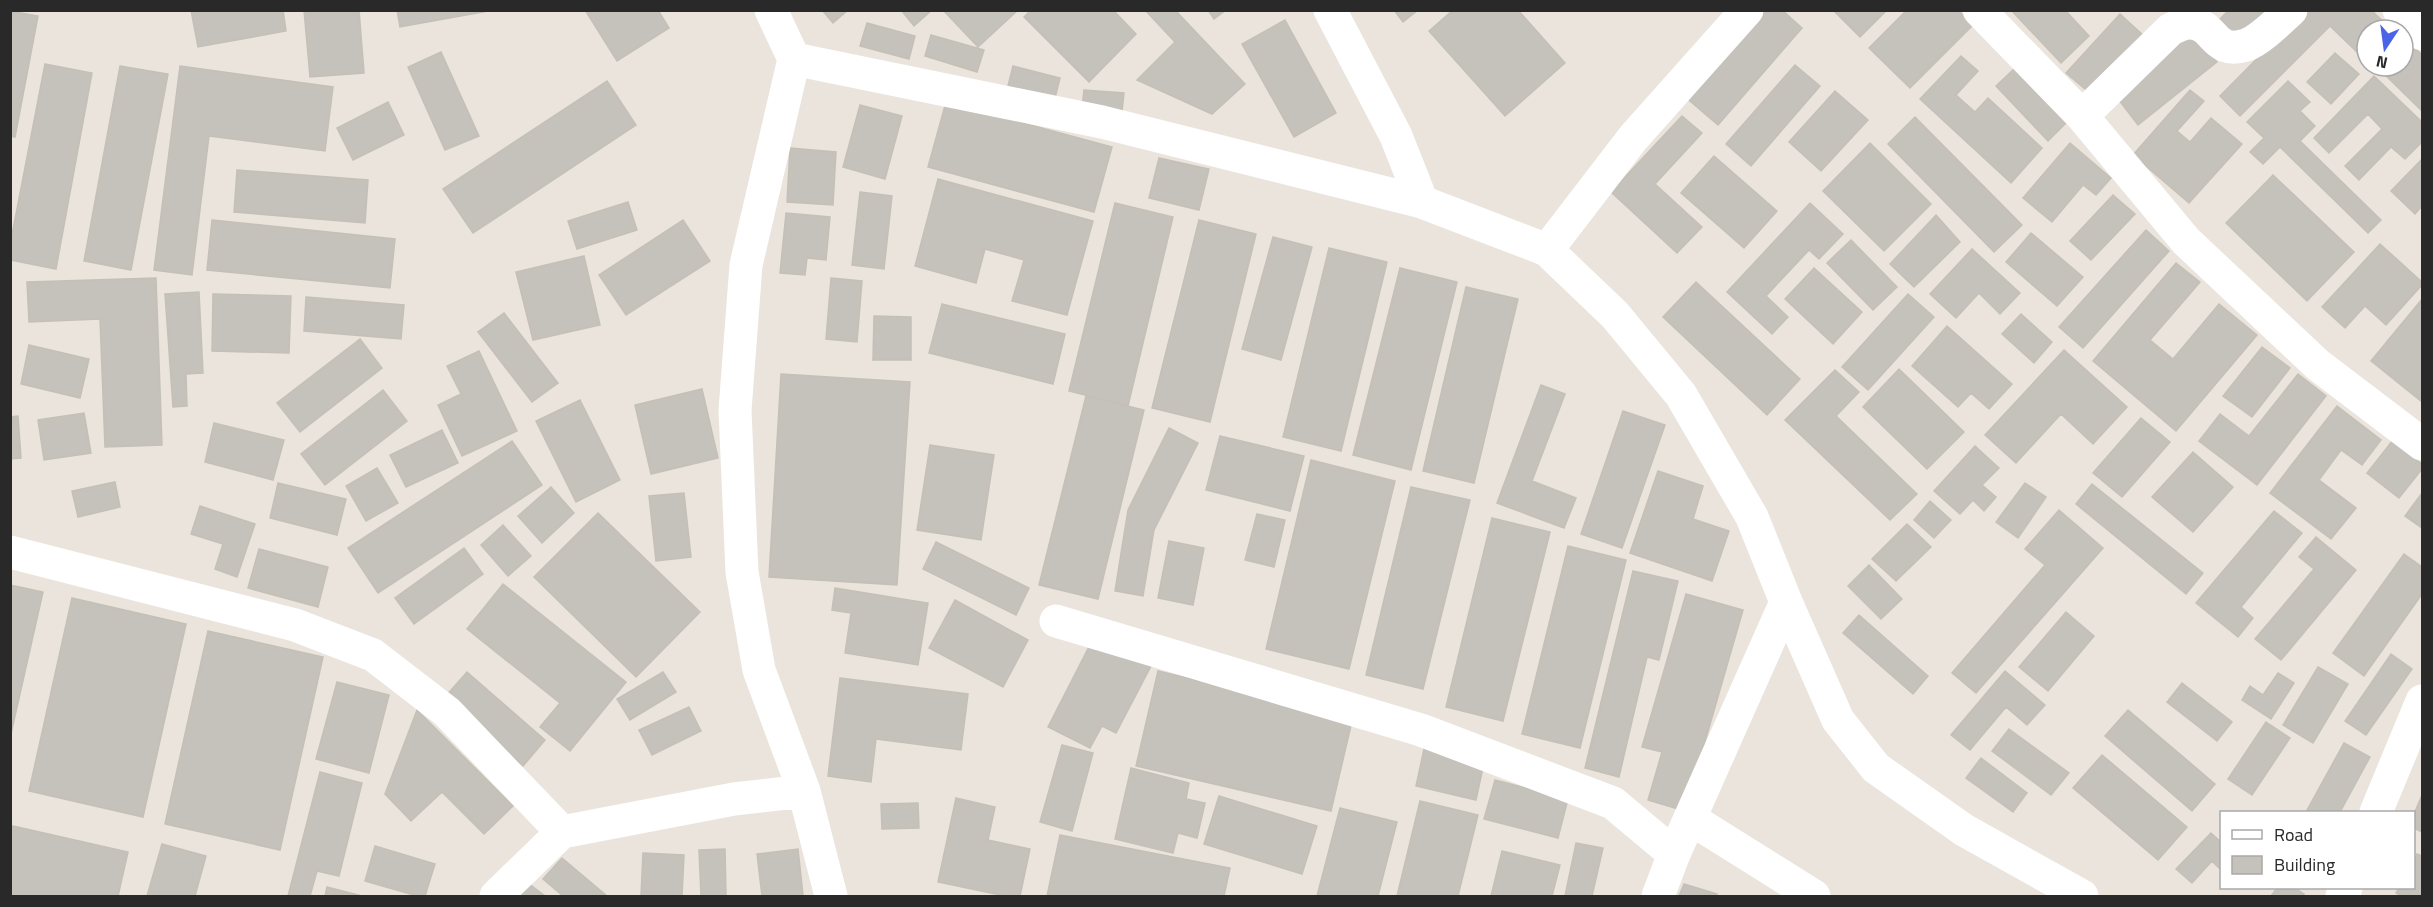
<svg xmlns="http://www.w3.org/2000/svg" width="2433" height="907" viewBox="0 0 2433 907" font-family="'Titillium Web',sans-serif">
<rect width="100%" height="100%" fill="#eae4dc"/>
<path fill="#c5c1bb" stroke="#c5c0b6" stroke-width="1.5" d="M191,10h92l3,21 -88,16z
M304,10h55l5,63 -54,4z
M397,10h97l-94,17z
M585,10h73l11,18 -52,33z
M822,10h26l-15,13z
M901,10h31l-18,16z
M943,10h75l-40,37z
M1031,10h82l23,24 -47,48 -65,-65z
M1145,10h30l70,74 -33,30 -75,-34 38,-38z
M1208,10h18l-12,9z
M1394,10h24l-15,12z
M1453,10h65l47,53 -60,53 -76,-85z
M1759,10h23l20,18 -84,97 -34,-29z
M1833,10h54l-27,27z
M1907,10h51l15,15 -63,63 -41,-40z
M2011,10h54l24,26 -28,27z
M2229,10h37l-32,29 -16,-18z
M2305,10h66l19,18 -23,2v20l-6,6 -31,-30 -90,90 -20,-20z
M10,11l28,5 -23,121 -5,-1z
M2120,14l24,22 -52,59 -26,-22z
M1285,20l51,93 -42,24 -52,-93z
M867,23l48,13 -6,23 -49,-13z
M2193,33l24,29 -79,63 -23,-30z
M931,35l53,15 -7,22 -52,-16z
M2404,37l18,18v56l-46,-45h27z
M441,52l38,84 -34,14 -37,-83z
M2335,53l24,21 -28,30 -24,-22z
M1961,56l17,15 -22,24 19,17 13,-14 54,50 -31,35 -91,-84z
M45,64l47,9 -36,196 -46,-9v-15z
M1795,65l25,21 -69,80 -25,-22z
M120,66l48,8 -37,196 -47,-9z
M180,66l153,21 -8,64 -116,-15 -17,139 -38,-5z
M1013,66l47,12 -5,20 -47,-12z
M2015,68l51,55 -18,18 -52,-55z
M2374,76l48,46v20l-17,17 -14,-12 -32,33 -14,-14 37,-37 -14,-15 -39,39 -15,-15z
M607,81l29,44 -163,108 -30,-44z
M2288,81l22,21 -10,9 15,15 -15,15 81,79 -13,13 -88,-86 -17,17 -13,-12 14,-14 -17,-16z
M1084,90l40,3 -2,18 -40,-3z
M2190,90l14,11 -27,30 13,11 21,-24 31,26 -53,59 -56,-48z
M1835,91l33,29 -47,51 -32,-29z
M388,102l16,33 -51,25 -16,-32z
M946,102l166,45 -18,65 -166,-45z
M860,105l42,11 -17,63 -42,-12z
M1682,116l20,17 -47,51 47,43 -25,26 -66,-61z
M1915,117l107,108 -28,27 -106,-108z
M1870,143l61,61 -47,47 -61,-60z
M2070,143l41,35 -15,17 -13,-10 -31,37 -29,-24z
M790,148l46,4 -3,53 -46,-3z
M1714,156l63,55 -33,37 -63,-55z
M1159,158l50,11 -10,41 -50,-12z
M2422,159v47l-7,8 -24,-23z
M237,170l131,10 -3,43 -131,-11z
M2273,175l81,77 -47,49 -81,-78z
M938,179l155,42 -26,94 -55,-14 12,-41 -39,-11 -9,34 -61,-17z
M860,192l32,4 -8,73 -32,-4z
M2113,195l22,19 -44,46 -21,-19z
M628,202l9,28 -60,19 -9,-28z
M1115,203l58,14 -45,189 -59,-15z
M1810,203l33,31 -24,25 -10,-9 -43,46 22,21 -16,17 -45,-42z
M786,213l44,4 -4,43 -19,-2 -2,17 -25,-2z
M1936,215l24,27 -46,45 -24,-23z
M212,220l183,19 -5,49 -183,-18z
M683,220l27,41 -84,54 -27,-40z
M1199,220l57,14 -46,188 -58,-14z
M2146,230l23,21 -86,97 -24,-21z
M2031,233l52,44 -26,29 -51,-44z
M1273,237l39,10 -31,113 -39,-11z
M1851,240l46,47 -24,23 -46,-47z
M2380,244l42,38v3l-36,40 -21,-19 -20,22 -23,-21z
M1329,248l58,14 -46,189 -58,-14z
M1972,249l48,44 -20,21 -21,-21 -23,25 -26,-24z
M584,256l16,69 -67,15 -17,-68z
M2176,263l24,19 -50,58 23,19 46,-55 38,31 -81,96 -83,-70z
M1400,268l57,14 -46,188 -58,-15z
M1814,268l48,44 -29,32 -48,-45z
M156,278l6,167 -57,2 -5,-128 -71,3 -2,-40z
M831,278l31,3 -5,61 -31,-3z
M1696,282l104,97 -33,36 -104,-98z
M1466,287l52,12 -44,184 -51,-12z
M199,292l4,81 -17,1 1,32 -14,1 -8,-113z
M213,294l78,2 -2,57 -77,-2z
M1908,294l26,23 -66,73 -26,-23z
M306,297l98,8 -3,34 -97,-8z
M2422,299v103l-51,-41z
M942,304l123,30 -12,50 -124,-31z
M504,313l54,70 -26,19 -54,-70z
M2021,314l31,28 -18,21 -32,-29z
M874,316l37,1v43h-38z
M1947,326l65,58 -23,25 -18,-16 -13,14 -46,-41z
M360,339l22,29 -82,64 -23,-29z
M29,345l60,14 -9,39 -59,-14z
M2262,347l28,21 -38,49 -29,-21z
M2064,350l63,57 -34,37 -32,-30 -45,49 -31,-28z
M479,351l38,80 -55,25 -24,-51 23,-11 -14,-28z
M1899,369l65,63 -37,37 -64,-62z
M1835,370l24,22 -23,24 81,78 -27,26 -105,-100z
M781,374l129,8 -13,203 -128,-8z
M2298,374l28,22 -69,89 -58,-44 21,-27 29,22z
M1541,385l24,9 -33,87 44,17 -12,30 -67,-25z
M702,389l16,69 -67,16 -16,-69z
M383,390l24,31 -82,64 -24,-31z
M1086,396l58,14 -46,189 -59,-14z
M580,400l40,80 -44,22 -40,-81z
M2337,406l44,34 -19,25 -21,-15 -22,30 37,28 -25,31 -61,-46z
M1623,411l42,14 -43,123 -41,-14z
M84,413l7,40 -47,7 -6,-40z
M18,416l3,42 -11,1v-42z
M2141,418l29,24 -48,55 -29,-24z
M214,423l70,17 -11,40 -68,-18z
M1169,428l29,15 -44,87 -11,66 -28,-5 13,-81z
M442,430l16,33 -52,24 -16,-32z
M1220,436l84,20 -14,55 -84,-21z
M2393,440l29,24v5l-23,29 -32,-25z
M512,441l30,44 -164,108 -30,-45z
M930,445l64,10 -13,85 -64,-10z
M1975,446l24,22 -17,17 14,12 -12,14 -11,-11 -13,14 -26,-23z
M2193,452l40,35 -40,45 -41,-35z
M1311,460l84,21 -46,188 -83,-20z
M377,468l21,35 -32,18 -20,-35z
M1658,471l45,15 -10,33 36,12 -17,50 -82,-28z
M115,482l5,25 -42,10 -6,-26z
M278,483l68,16 -9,36 -67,-17z
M2025,483l21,14 -28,41 -22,-16z
M2092,484l111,89 -17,21 -110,-90z
M551,487l23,26 -32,30 -24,-27z
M1411,487l59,13 -47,189 -57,-14z
M684,493l7,64 -35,4 -7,-65z
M2422,493v35l-17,-12z
M1930,501l21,19 -17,18 -20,-18z
M200,506l55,18 -18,53 -22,-8 8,-25 -32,-10z
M2059,510l44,38 -127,145 -24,-20 93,-108 -20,-16z
M2274,511l28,22 -61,74 12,11 -15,19 -42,-34z
M598,513l102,99 -64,65 -102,-100z
M1257,514l28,6 -11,47 -29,-7z
M1492,518l58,14 -47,189 -57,-14z
M1907,524l24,23 -35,34 -24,-22z
M503,525l28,31 -23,20 -27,-31z
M2316,537l40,33 -75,90 -26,-21 59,-70 -15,-12z
M1169,541l35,7 -11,57 -35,-7z
M936,542l93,46 -13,27 -93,-46z
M1568,546l58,14 -46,188 -58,-14z
M464,548l19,26 -69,50 -19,-26z
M259,549l69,18 -10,40 -70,-19z
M2404,554l18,13v27l-58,82 -31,-23z
M1869,565l33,34 -21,20 -33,-33z
M1633,571l45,10 -19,79 -12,-3 -28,120 -34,-9z
M503,584l123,98 -56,69 -30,-24 20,-24 -93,-74z
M10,585l33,7 -33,146z
M835,588l93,15 -10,62 -73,-12 6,-40 -19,-3z
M1686,594l57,16 -58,201 -37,-11 14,-48 -20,-5z
M72,598l114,26 -43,193 -114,-26z
M955,600l73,40 -25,47 -74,-39z
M2066,612l28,24 -46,55 -29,-24z
M1859,615l69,61 -15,18 -70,-61z
M208,631l115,26 -43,193 -115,-26z
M1094,637l57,29 -35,67 -14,-7 -12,22 -42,-21z
M2391,654l21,15 -46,66 -21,-14z
M2318,667l30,17 -35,59 -30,-18z
M1158,671l195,46 -22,94 -195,-45z
M2005,671l40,34 -18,20 -21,-18 -36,43 -19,-15z
M467,672l78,68 -22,26 -78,-69z
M663,672l13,20 -46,28 -13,-21z
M2278,673l16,10 -23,36 -29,-19 8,-14 13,9z
M840,678l128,16 -7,56 -85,-11 -5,43 -43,-6z
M337,682l52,13 -20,78 -53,-14z
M2182,683l50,39 -15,19 -50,-39z
M689,707l12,24 -49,24 -13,-25z
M417,710l96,96 -29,28 -42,-42 -31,29 -26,-27z
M2128,710l87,74 -23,27 -87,-75z
M2266,722l24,16 -38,57 -24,-16z
M2009,729l60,44 -18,22 -59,-44z
M2344,743l26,14 -30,55h-34z
M1062,745l31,8 -21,78 -32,-9z
M1424,749l60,14 -8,37 -60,-14z
M2102,755l85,72 -29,33 -85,-72z
M1981,758l46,35 -14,19 -47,-34z
M1131,768l58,15 -3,16 19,4 -8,35 -19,-5 -5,20 -58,-14z
M320,772l42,11 -23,93 -22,-5 -7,25h-22z
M1495,780l73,19 -10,39 -74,-19z
M2422,795v37l-8,-4v-14z
M1219,796l98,30 -15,48 -98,-30z
M956,798l39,9 -7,33 42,9 -10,47h-15l-67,-14z
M1420,801l58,14 -20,81h-61z
M918,803l1,25 -37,1 -1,-25z
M1340,808l57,14 -19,74h-61z
M13,826l115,26 -10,44h-108v-59z
M2211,833l11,10v28l-10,-10 -20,22 -16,-14z
M1060,835l170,33 -6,28h-177z
M1576,843l27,5 -11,48h-27z
M162,844l44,12 -11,40h-48z
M375,846l60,18 -10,32h-8l-52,-15z
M725,849l1,47h-25l-2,-46z
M798,849l5,46 -41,1 -5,-42z
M1502,851l58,14 -8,31h-61z
M643,853l41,2 -2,41h-41z
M2417,854l5,2v40h-20l-6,-3 3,-5h15v-28z
M562,858l45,38h-44l-20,-17z
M524,880l21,16h-33z
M1684,884l33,10 -1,2h-37z
M327,887l35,9h-37z
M2277,888h18l9,6 -2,2h-31z"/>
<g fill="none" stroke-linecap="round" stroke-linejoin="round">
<path stroke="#fff" stroke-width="33" d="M771,10l23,49 308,63 320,80 125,48 68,65 66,80 71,122 34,85 52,118 38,48 88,62 118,66
M1330,10l66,126 26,66
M1979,10l103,106 104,125 132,124 104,79
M2399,10l23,24
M794,59l-48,206 -11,145 7,162 17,98 45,121 27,105
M2082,116l89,-87c5,-2 13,-6 18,-6 27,0 23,33 57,22 13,-4 34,-25 45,-35
M1547,250l86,-112 114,-128
M10,552l285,73 78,30 74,57 115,120
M1056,621l365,109 192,73 61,51
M2376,812l46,-111
M1691,819l123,77
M496,896l66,-64 172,-33 70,-8
M1658,896l16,-42 112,-252
M2342,896l4,-8"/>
</g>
<rect width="2433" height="907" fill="none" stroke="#292929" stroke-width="24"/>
<rect x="2220" y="811" width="195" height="78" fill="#ffffff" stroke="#a9a9a9" stroke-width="1.5"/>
<rect x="2232" y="830" width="30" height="9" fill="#ffffff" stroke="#a9a9a9" stroke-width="1.5"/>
<text x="2274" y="841" font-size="18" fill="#292929">Road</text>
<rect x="2232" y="856" width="30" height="18" fill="#c5c1bb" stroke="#a9a9a9" stroke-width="1.5"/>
<text x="2274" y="871" font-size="18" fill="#292929">Building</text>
<g transform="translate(2385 48) rotate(193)"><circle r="28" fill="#ffffff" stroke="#a9a9a9" stroke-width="1.5"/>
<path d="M0-4.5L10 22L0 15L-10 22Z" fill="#4b63e7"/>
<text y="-9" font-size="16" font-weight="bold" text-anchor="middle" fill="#292929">N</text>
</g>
</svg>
